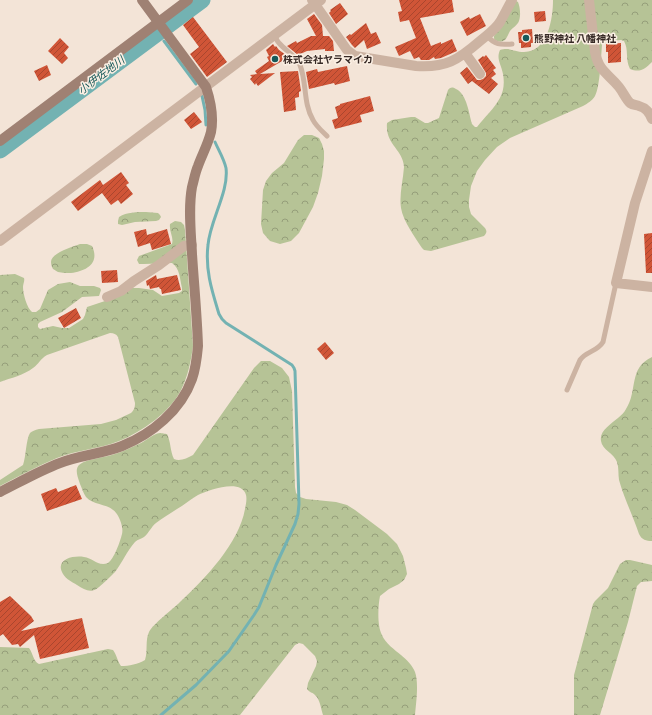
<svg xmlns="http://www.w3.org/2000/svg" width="652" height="715" viewBox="0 0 652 715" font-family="Barlow,'Noto Sans JP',sans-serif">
<defs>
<pattern id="forest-crowns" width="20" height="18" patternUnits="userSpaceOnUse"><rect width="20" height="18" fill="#b6c396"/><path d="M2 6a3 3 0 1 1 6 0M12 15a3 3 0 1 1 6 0" fill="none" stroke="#959e7a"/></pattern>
<pattern id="building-hatch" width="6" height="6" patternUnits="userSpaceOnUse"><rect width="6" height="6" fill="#d05537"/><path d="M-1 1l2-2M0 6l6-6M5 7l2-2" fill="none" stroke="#aa462e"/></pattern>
</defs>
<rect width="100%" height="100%" fill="#f3e4d7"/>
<path fill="url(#forest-crowns)" d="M553,0h99v62c-7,7 -12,11 -22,7 -5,-10 -1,-19 -6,-28l-3,-1 -18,2 -1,3c-1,12 -2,42 -7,51 -3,5 -7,7 -12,10l-73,32 -13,9 -12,13 -8,11 -6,15 -2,14v7l2,7 14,14c2,3 2,5 -1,8l-53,15 -7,-1 -2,-2c-7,-11 -19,-27 -21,-40 -2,-13 2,-27 3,-41 -1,-18 -19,-22 -17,-44l5,-3 19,-3h4l10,6h3l11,-5 9,-28c3,-3 4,-3 8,-1 11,5 13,25 16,35l3,3h2c4,-5 8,-10 12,-14 11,-13 17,-22 14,-39 -2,-10 -7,-15 -3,-24 10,-3 14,2 24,2 24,0 29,-34 29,-52z
M516,1l2,1c2,5 3,13 1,19 -2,5 -6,6 -9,10 -3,5 -4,13 -13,10 -3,-1 -3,-2 -3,-5z
M304,135h8l7,3 3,6 2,7v8l-2,17 -4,17 -5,14 -14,26 -8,8 -11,3 -10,-3 -7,-8 -2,-9 2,-34 3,-9 6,-8 12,-10 14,-23z
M146,212l12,1 2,2 1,2 -2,3 -3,1 -21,1 -13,3 -4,-1v-3l1,-4c8,-5 18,-5 27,-5z
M175,221l6,1 3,3 1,5 8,116c-2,15 -5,30 -12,44 -11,22 -39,42 -62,51 -20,8 -42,9 -62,17 -19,8 -38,18 -57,28v-6l23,-15c3,-8 3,-26 7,-32 2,-2 5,-3 9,-4l62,-5 15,-4 15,-7c3,-3 4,-5 4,-10l-17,-66c-2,-3 -4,-4 -8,-4l-63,22c-7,4 -8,9 -14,13 -9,7 -22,10 -33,14v-107l15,-1 9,4c1,3 -1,6 -1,9 0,7 4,21 9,25h4l4,-3 8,-19 10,-6 12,-2 10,4h14l6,2 1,2 -2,6 -17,1 -20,15 -22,10 -2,2v3l2,2 13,-3 9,2h7l14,-9 2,-4 2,-8 21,-7 24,-12h7l14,2 9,6 17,-3 3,-2v-3c-2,-8 -2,-20 -10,-25l-28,1h-5l-2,-4 2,-4 33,-12c2,-7 -3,-12 -2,-20z
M80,244h7l5,2c8,17 -5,25 -21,27 -4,0 -9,0 -13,-1 -2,-1 -3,-2 -5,-3 -1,-2 -2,-4 -2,-7 0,-9 21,-15 29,-18z
M652,357v184c-6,0 -10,-1 -13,-7 -6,-18 -15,-36 -20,-54 -1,-6 0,-12 -2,-18 -3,-9 -15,-12 -16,-21 -2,-10 10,-17 17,-23 3,-3 6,-5 8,-9 12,-18 2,-41 26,-52z
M261,361h9l12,7 7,9 3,14 3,96 1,6 4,4 6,2 30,3 11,3 8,5 32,24 10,10 6,12 3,12 1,6 -3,6 -5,4 -10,5 -9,7c-2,10 -3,30 2,39 3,8 13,15 19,20 5,4 12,11 14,17 4,11 1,31 0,43h-92c-2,-6 -3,-16 -8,-20 -3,-3 -5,-2 -8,-6l1,-6 8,-17 1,-5 -2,-5 -12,-12 -4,-1 -4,2 -55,70h-240v-68l29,1c4,5 4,13 10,16l69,-15 5,1c4,5 4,11 8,16 8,0 17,-2 24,-6 3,-9 0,-20 4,-28 4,-8 24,-23 31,-30 25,-23 59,-59 65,-93 1,-5 2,-10 1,-14 -4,-17 -38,-5 -48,0 -7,4 -14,10 -21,14 -7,5 -15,9 -21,14 -5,4 -7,10 -12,14 -3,2 -6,2 -9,5 -8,9 -13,21 -20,30 -5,5 -10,10 -16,15 -8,7 -14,3 -22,-2 -5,-3 -11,-6 -14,-11 -9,-15 11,-19 21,-17 9,1 14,10 24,6 6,-4 12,-21 14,-29 1,-4 0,-9 -2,-14 -7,-19 -24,-12 -34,-23 -3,-4 -4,-9 -6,-13 -5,-14 -6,-20 10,-24 13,-3 26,-5 38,-11 4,-2 9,-4 13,-6 6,-3 12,-9 19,-10 1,0 6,1 7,1 4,8 3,17 7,25 6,3 13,-1 19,-4l61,-87z
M626,560h4l22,5v16l-11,1 -4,4 -9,36 -28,93h-26v-40l19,-71 2,-3 13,-13 12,-24z"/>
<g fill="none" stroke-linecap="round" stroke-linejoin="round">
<path stroke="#73b2b2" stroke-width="3" d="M158,33l2,3
M164,41l32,43
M202,96l3,14 1,15
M161,715l35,-30 33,-34 25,-36 5,-8 17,-42 19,-41 3,-10 1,-10 -4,-133 -1,-3 -2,-3 -66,-42 -4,-4 -3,-5c-7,-23 -14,-44 -11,-69 2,-25 21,-53 18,-77 -2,-9 -7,-17 -11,-26"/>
<path stroke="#73b2b2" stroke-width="17" d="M0,150l202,-150"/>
</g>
<path fill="url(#building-hatch)" d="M399,0h53l2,12 -34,6 11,28 10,-4v2l11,-5 5,12 -16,7 -6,1 -1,-2 -5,3h-8l-2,-3 -5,2 -4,-8 -11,5 -4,-9 21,-9 -7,-18 -9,2 -2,-10 4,-1z
M340,3l8,11 -12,10 -7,-11 2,-2 -1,-1z
M545,11l1,10 -11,1 -1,-10z
M314,14l8,11 1,11h6l4,5 1,10h-9v-2l-18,2 -9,4 -11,-9 9,-5 1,2 14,-7h5l-9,-17z
M480,14l6,12 -19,10 -7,-14 9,-5 1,2z
M193,17l34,45 -20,15 -17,-23 9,-7 -16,-22z
M366,23l5,11 5,-2 5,11 -14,6 -3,-9 -9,8 -3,-3 -6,-8 4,-3 1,1z
M532,29l1,14h-2v4l-10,1v-5h-2l-1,-11h4v-2z
M60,38l9,9 -5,6 4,5 -6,6 -14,-13z
M621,43v19l-13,1v-11h-2v-8z
M273,44l2,3 1,-1 3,4 10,7 -29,17 15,-1 -17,13 -2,-3 -1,2 -5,-6 2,-2 -2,-2 7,-1 -2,-3 14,-10 -2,-4 2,-1 -3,-6z
M486,55l10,13 -3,2 3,4 -5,4 7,6 -9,10 -17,-13 -4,3 -8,-11 7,-6 10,13h3l3,-1 3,-3v-3l-8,-13 5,-4 1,1z
M47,65l4,10 -12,6 -5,-10z
M347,66l3,15 -15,4 -1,-2 -25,6 -3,-17 11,-3 1,3z
M298,71l3,20 -2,1v5l-4,1 1,12 -12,2 -4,-40z
M370,96l4,15 -14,4 2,7 -27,7 -3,-9 6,-2 -3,-11 5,-2v-1z
M194,112l8,10 -11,7 -7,-9z
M121,172l8,11 -3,2 7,9 -12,10 -3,-4 -7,5 -9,-12 -24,18 -7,-9 29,-22 3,5z
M146,229l1,6 20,-6 4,15 -19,6 -2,-7 -12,4 -4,-15z
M652,233v40h-6l-2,-39z
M117,270l1,12 -16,1 -1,-12z
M156,275l1,4 20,-4 4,15 -19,4 -1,-5h-1l-1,-2 -9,2 -1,-4 -2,1 -1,-5z
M76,308l5,10 -17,10 -6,-10z
M325,342l9,11 -8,7 -9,-11z
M76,485l6,14 -35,12 -6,-17 15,-6 2,4z
M10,596l21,20 3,5 -13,10 61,-13 7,30 -49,11 -6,-24 -14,12 -2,-3 -6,1 -9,-11 -3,2v-34z"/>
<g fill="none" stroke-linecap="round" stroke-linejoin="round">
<path stroke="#ccb3a2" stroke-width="5" d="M274,35c2,3 3,6 5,8 7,8 17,13 21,22 7,18 3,38 13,55 3,6 9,11 14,16
M486,35c9,10 14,10 26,9
M567,390l13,-30c6,-9 17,-8 23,-18l13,-59"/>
<path stroke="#ccb3a2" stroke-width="10" d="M312,0l35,50 8,6 61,10c30,2 42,-6 64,-25 7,-6 15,-11 20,-19 4,-7 8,-15 12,-22
M589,0l6,52c4,20 13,21 24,35 4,5 7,12 11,16 3,2 6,2 9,3 7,2 10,6 13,13
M465,53l15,21
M652,151l-17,52 -19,80 36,4
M0,241l321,-241
M107,297l14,-6 13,-10 25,-16 25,-19 8,-1"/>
<path stroke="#9f8173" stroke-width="10" d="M0,141l188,-141
M0,492c20,-10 39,-21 60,-29 20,-8 42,-9 62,-17 30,-12 59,-36 70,-67 4,-11 5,-22 6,-33 -1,-31 -4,-61 -6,-92 -1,-22 -4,-45 0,-67 2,-7 3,-14 6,-21 4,-11 10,-22 13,-34 3,-16 0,-30 -5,-45l-64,-87"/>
</g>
<g fill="#17595a" stroke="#fbefe3" stroke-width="1.5">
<circle cx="526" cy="38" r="4"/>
<circle cx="275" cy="59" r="4"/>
</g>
<g text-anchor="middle" stroke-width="3" stroke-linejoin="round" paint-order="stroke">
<g font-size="10" font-weight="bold" fill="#362925" stroke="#fbefe3" text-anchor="start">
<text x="534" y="42">熊野神社 八幡神社</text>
<text x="283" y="63">株式会社ヤラマイカ</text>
</g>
<g font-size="11" font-style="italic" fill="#17595a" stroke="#fbefe3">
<text transform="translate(101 75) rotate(-37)" y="4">小伊佐地川</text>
</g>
</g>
</svg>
